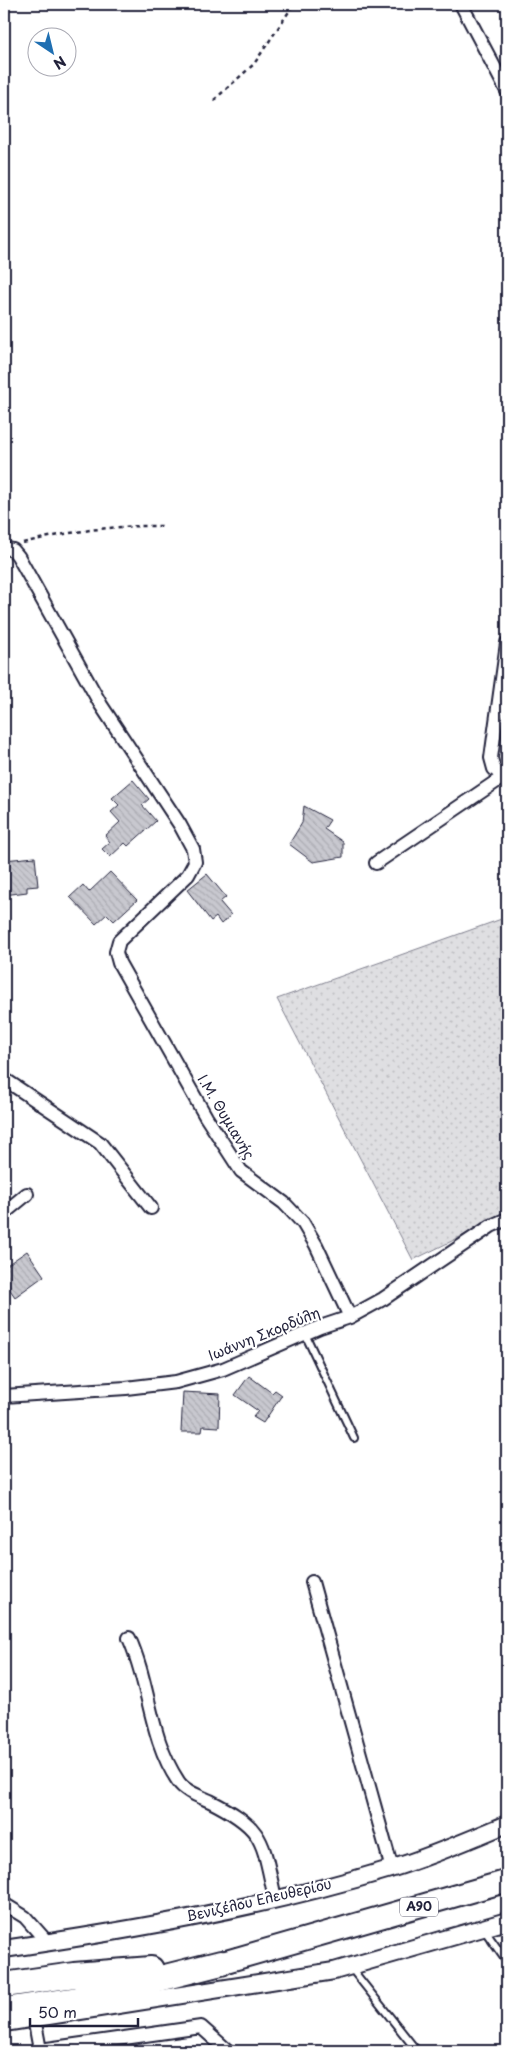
<svg xmlns="http://www.w3.org/2000/svg" width="511" height="2055" viewBox="0 0 511 2055" font-family="'Playpen Sans',sans-serif">
<defs>
<pattern id="grass-dots" width="8" height="8" patternUnits="userSpaceOnUse" patternTransform="scale(1.25)"><rect width="8" height="8" fill="#dfdfe2"/><path d="M2 2h.1M6 6h.1" fill="none" stroke="#bfbfc3" stroke-width="1.8" stroke-linecap="round"/></pattern>
<pattern id="building-back-hatch" width="6" height="6" patternUnits="userSpaceOnUse" patternTransform="scale(1.25)"><rect width="6" height="6" fill="#c8c8cf"/><path d="M-1 5l2 2M0 0l6 6M5-1l2 2" fill="none" stroke="#acacb3"/></pattern>
</defs>
<rect width="100%" height="100%" fill="#fff"/>
<filter id="ink" filterUnits="userSpaceOnUse"><feTurbulence type="fractalNoise" baseFrequency=".02" numOctaves="2"/><feDisplacementMap in="SourceGraphic" scale="10" xChannelSelector="R" yChannelSelector="G"/><feConvolveMatrix kernelMatrix="1 2 1 2 8 2 1 2 1" color-interpolation-filters="sRGB"/></filter>
<g filter="url(#ink)">
<path fill="url(#grass-dots)" stroke="#80808e" d="M507,917v297l-94,46 -136,-261z"/>
<path fill="url(#building-back-hatch)" stroke="#22223b" d="M133,780l16,19 -7,6 14,16 -28,25 -3,-3 -15,14 -8,-8 8,-7 -5,-6 15,-14 -9,-10 8,-7 -7,-7z
M304,806l26,14 -6,9 19,13v15l-30,5 -24,-18 13,-21z
M35,857l3,29 -11,1v5l-23,3v-35z
M110,872l27,28 -23,21 -7,-7 -11,10 -26,-27 13,-12 6,7z
M207,874l19,23 -6,5 11,13 -10,9 -5,-7 -5,4 -24,-31z
M27,1251l17,25 -29,21 -11,-16v-14z
M249,1376l23,17 3,-3 7,5 -19,28 -10,-6 5,-6 -23,-16z
M183,1392l37,2 -1,33 -16,-1 -1,6h-21z"/>
<g fill="none" stroke-linecap="round" stroke-linejoin="round">
<g stroke="#22223b" stroke-width="10">
<path id="service" d="M305,1334l49,104
M483,1928l24,34
M351,1968l66,83"/>
</g>
<g stroke="#22223b" stroke-width="16">
<path id="minor" d="M461,4l46,87
M4,548l9,2 5,6 83,149 79,120 13,24 2,13 -7,13 -69,66 -3,11 3,11 87,154 35,54 43,32 19,20 13,22 34,72
M507,643l-16,115 3,11 13,10
M376,863l127,-86
M4,1079l96,64 51,65
M4,1213l23,-19
M4,1396l122,-8 50,-6 47,-13 97,-42 30,-10 33,-18 108,-73 16,-7
M312,1582l80,287
M129,1638c21,46 20,100 49,143 6,10 21,15 32,20 56,28 52,40 65,97
M4,1904l21,13 23,26
M34,2018l6,32 161,-23 27,24"/>
</g>
<g stroke="#22223b" stroke-width="20">
<path id="tertiary" d="M4,1949c129,-19 261,-42 386,-80 40,-12 79,-29 117,-45
M4,2023l330,-52 173,-50"/>
</g>
<g stroke="#22223b" stroke-width="25">
<path id="trunk" d="M221,1963l286,-82"/>
</g>
<g stroke="#22223b" stroke-width="28">
<path id="motorway" d="M4,1985l70,-10 77,-6
M4,2010l74,-11 143,-36"/>
</g>
<path stroke="#22223b" stroke-width="2.5" stroke-dasharray="4 4" stroke-linecap="butt" d="M214,100l40,-36 40,-60
M23,543c47,-12 94,-18 142,-17"/>
<use href="#service" stroke="#fff" stroke-width="6"/>
<use href="#minor" stroke="#fff" stroke-width="12"/>
<use href="#tertiary" stroke="#fff" stroke-width="16"/>
<use href="#trunk" stroke="#fff" stroke-width="21"/>
<use href="#motorway" stroke="#fff" stroke-width="24"/>
</g>
</g>
<g text-anchor="middle" stroke-width="4.5" stroke-linejoin="round" paint-order="stroke">
<rect fill="#fff" stroke="#646476" stroke-width="1" x="400" y="1897.5" width="38" height="19" rx="4"/>
<g font-size="12" font-weight="bold" fill="#22223b">
<text x="419" y="1911">Α90</text>
</g>
<g font-size="14" fill="#22223b" stroke="#fff">
<text transform="translate(226 1117) rotate(59)" y="5">Ι.Μ. Θυμιανής</text>
<text transform="translate(264 1334) rotate(-22)" y="5">Ιωάννη Σκορδύλη</text>
<text transform="translate(259 1900) rotate(-13)" y="5">Βενιζέλου Ελευθερίου</text>
</g>
</g>
<rect width="511" height="2055" fill="none" stroke="#fff" stroke-width="20"/>
<rect x="10" y="10" width="491" height="2035" fill="none" stroke="#22223b" stroke-width="2" filter="url(#ink)"/>
<g transform="translate(52 52) rotate(145)"><circle r="24" fill="#ffffff" stroke="#a7a7b1"/>
<path d="M0-4L9 19L0 12L-9 19Z" fill="#1f6fb2"/>
<text y="-8" font-size="14" font-weight="bold" text-anchor="middle" fill="#22223b">N</text>
</g>
<path d="M30 2018v8h108v-8" fill="none" stroke="#22223b" stroke-width="2.5"/>
<text x="38" y="2018" font-size="15" fill="#22223b" stroke="#ffffff" stroke-width="4" paint-order="stroke">50 m</text>
</svg>
